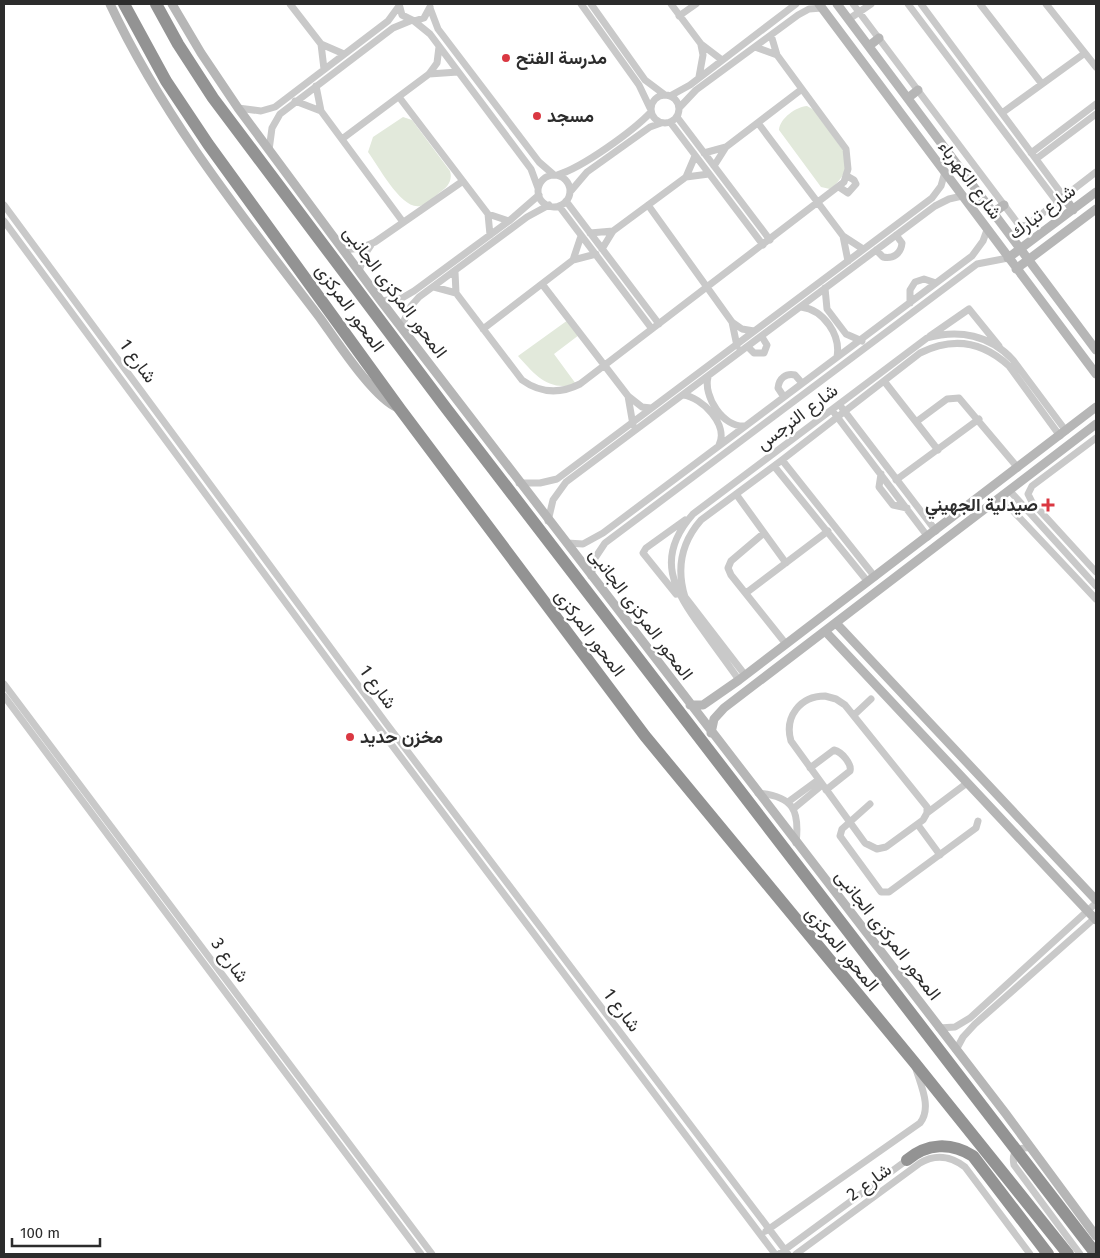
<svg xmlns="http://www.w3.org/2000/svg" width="1100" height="1258" viewBox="0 0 1100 1258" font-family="'Fira Sans',Vazirmatn,sans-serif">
<rect width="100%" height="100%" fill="#fff"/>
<path fill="#e2e9db" d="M807,106l7,4 33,46c2,14 -7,25 -17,33l-9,-2 -42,-57c1,-12 17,-23 28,-24z
M403,117l9,3 38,51c3,10 -3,17 -11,22 -5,4 -13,12 -19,13 -19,4 -42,-41 -52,-54l5,-15z
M568,320l11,15 -25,19 22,30c-27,8 -41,-9 -58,-28z"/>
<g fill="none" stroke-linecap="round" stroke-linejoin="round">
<path stroke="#c9c9c9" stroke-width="7" d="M290,4l31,40 23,10
M399,4l3,11 12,6 10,-3 6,-11
M581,4l58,81 11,23
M591,4l54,76 20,15
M671,4l30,40 21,16
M853,4l166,221 7,1 70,-54
M908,4l149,198
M921,4l143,193
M980,4l62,80
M1046,4l50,63
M430,8l8,21 101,133 15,13
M679,16l17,-12
M849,19l22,-15
M414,21l16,13 101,135 7,19
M321,44l3,25
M755,47l22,8
M429,74l29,-2
M699,77l4,-22 -2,-10
M316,86l5,25 82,111
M651 109a14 14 0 1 1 28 0a14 14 0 1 1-28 0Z
M670,96l20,-11 106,-81
M399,97l89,117 2,21
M295,101l26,10
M238,108l23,3 14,-4 113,-86 11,-15
M679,108l17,-18 102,-75 11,-6 13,-1
M1002,113l83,-60
M677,117l93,123
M670,122l93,123
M758,123l85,113 20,13
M342,139l87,-65 8,-11 2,-16
M269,150l3,-22 8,-14 113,-86 17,-7
M704,153l22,-6
M1031,153l65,-49
M1036,159l60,-45
M714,166l12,-19 76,-58
M557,175c25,-7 76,-44 94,-63
M538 191a16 16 0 1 1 32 0a16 16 0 1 1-32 0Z
M686,177l9,-21
M839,187l9,6 8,-9 -2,-4 -7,-4
M570,192l17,-20 63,-45 11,-4
M566,201l93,123
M4,205l382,518 402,531
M648,205l84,117 10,7 12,2
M559,206l93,123
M488,214l21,7
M4,221l335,454 436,579
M590,233l23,-2
M843,236l5,25
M602,249l11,-18 73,-54 23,-3
M344,250l17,-2 14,-6 88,-61
M876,250l7,7c10,2 18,-3 19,-14l-6,-8
M573,260l8,-24
M359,271l6,-17 6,-9
M455,272l1,21 66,87c18,13 38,14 58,4l264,-202 4,-13 -2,-20 -69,-94 -6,-20
M542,284l86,112 14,11 9,1
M434,287l22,6
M825,288l2,21 19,25 16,7
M381,301l21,-3 12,-7 95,-70 30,-26
M910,303v-13l5,-8 9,-3 12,4
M801,307c23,3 40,28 36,50
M732,322l5,24
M401,327l10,-21 8,-9 108,-80 22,-12
M483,329l90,-69 23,-6
M930,336l39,-27 30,37
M748,347l6,6h10l3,-8 -5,-8
M708,377c-5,19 15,51 37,49
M884,381l54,69
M683,395c19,2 46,30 36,50
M628,396l5,29
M784,397l-6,-9c1,-10 8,-15 17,-13l7,8
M842,408l94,123
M835,414l93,123
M916,422l31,-23 12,-1 59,70
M1096,438l-64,48 -4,8 4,8 64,70
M782,460l93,117
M774,466l94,116
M881,474l-2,13 14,18 14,3
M896,480l83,-61
M519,483h21l17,-4 375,-281 9,-12 4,-14
M1009,490l87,96
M736,494l50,69
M1000,497l96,102
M548,521l5,-21 13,-18 369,-276 14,-7 13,-3
M764,533l-33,28 -3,7 3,7 55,69
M567,543l16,1 20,-11 369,-277 11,-15 4,-11
M591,576l4,-18 10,-15 372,-279 31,-6
M746,593l82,-62
M676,594l-33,-41 3,-5 39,-28
M745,675l-60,-78c-9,-29 -4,-54 16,-77l81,-60 138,-107c32,-16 62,-12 89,13l51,70
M739,680c-12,-17 -24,-33 -36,-50 -29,-40 -49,-72 -10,-116l234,-176c32,-9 63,-3 86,22l53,71
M4,684l428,570
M4,696l417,558
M825,696l11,3 9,6 82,102v6l-4,7 -37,27 -9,2 -12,-6 -74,-102c-7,-24 9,-45 34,-45z
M854,715l17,-16
M810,768l24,-18c8,2 18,14 16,21l-24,19
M758,793c35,3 42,17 38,50
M788,802l30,-22
M870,804l-28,25 -2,7 41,56h8l87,-64 2,-7
M793,809l29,-24
M927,813l40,-30
M918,825l22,30
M939,1028l16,-1 15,-9 126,-115
M956,1050l7,-13 12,-13 121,-107
M1031,1148c-13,-1 -20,3 -17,17l66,89
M766,1231l154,-108c12,-15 1,-37 -4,-54
M779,1254l128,-94
M796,1254l124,-91c15,-9 31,-7 45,4l65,87"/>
<path stroke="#b6b6b6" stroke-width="9" d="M110,4c54,115 133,213 210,314 16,22 54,81 78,90
M172,4l29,49 37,55 143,193 625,813 90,122
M819,4l277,370
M837,4l259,346
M869,46l10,-8
M908,98l10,-8
M1064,197l9,13
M993,213l11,-8
M1008,258l88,-66
M1016,269l80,-60
M836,623l260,277
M825,631l271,289
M690,705h13l36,-25 357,-273
M711,733l3,-14 10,-11 372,-284"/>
<path stroke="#939393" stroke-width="12" d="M124,4l42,77 42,63 192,265 245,327 269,326 154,192
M156,4l22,40 35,54 233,310 650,846
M907,1160c20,-17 44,-18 66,-4l75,98"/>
</g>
<g fill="#da3842" stroke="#fff" stroke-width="2">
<circle cx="506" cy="58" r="5"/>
<circle cx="537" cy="116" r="5"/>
<path d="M1045.5 497.5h5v5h5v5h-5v5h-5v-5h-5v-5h5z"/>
<circle cx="350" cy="737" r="5"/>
</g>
<g text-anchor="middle" stroke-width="5" stroke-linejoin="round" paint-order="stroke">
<g font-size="18" font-weight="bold" fill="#2c2c2c" stroke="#fff" text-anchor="start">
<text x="516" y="64">مدرسة الفتح</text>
<text x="547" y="122">مسجد</text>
<text x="1038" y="511" text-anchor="end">صيدلية الجهيني</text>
<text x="360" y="743">مخزن حديد</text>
</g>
<g font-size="18" fill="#2c2c2c" stroke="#fff">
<text transform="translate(970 180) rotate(53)" y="6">شارع الكهرباء</text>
<text transform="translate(1042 212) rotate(-37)" y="6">شارع تبارك</text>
<text transform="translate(395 292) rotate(53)" y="6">المحور المركزى الجانبى</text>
<text transform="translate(350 308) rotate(54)" y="6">المحور المركزى</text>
<text transform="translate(138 361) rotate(54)" y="6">شارع 1</text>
<text transform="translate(797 417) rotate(-37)" y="6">شارع النرجس</text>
<text transform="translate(641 614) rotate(53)" y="6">المحور المركزى الجانبى</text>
<text transform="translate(590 633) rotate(53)" y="6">المحور المركزى</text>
<text transform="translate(378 687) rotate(54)" y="6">شارع 1</text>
<text transform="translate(888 935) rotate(52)" y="6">المحور المركزى الجانبى</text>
<text transform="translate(842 949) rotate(50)" y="6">المحور المركزى</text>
<text transform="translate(230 960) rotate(54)" y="6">شارع 3</text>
<text transform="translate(622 1010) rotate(53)" y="6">شارع 1</text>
<text transform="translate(869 1182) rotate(-36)" y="6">شارع 2</text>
</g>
</g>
<rect width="1100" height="1258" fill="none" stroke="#2c2c2c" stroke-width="10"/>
<path d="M12 1238v8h88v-8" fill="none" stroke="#2c2c2c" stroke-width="2.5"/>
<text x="20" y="1238" font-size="15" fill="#2c2c2c" stroke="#ffffff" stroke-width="4" paint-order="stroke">100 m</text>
</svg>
